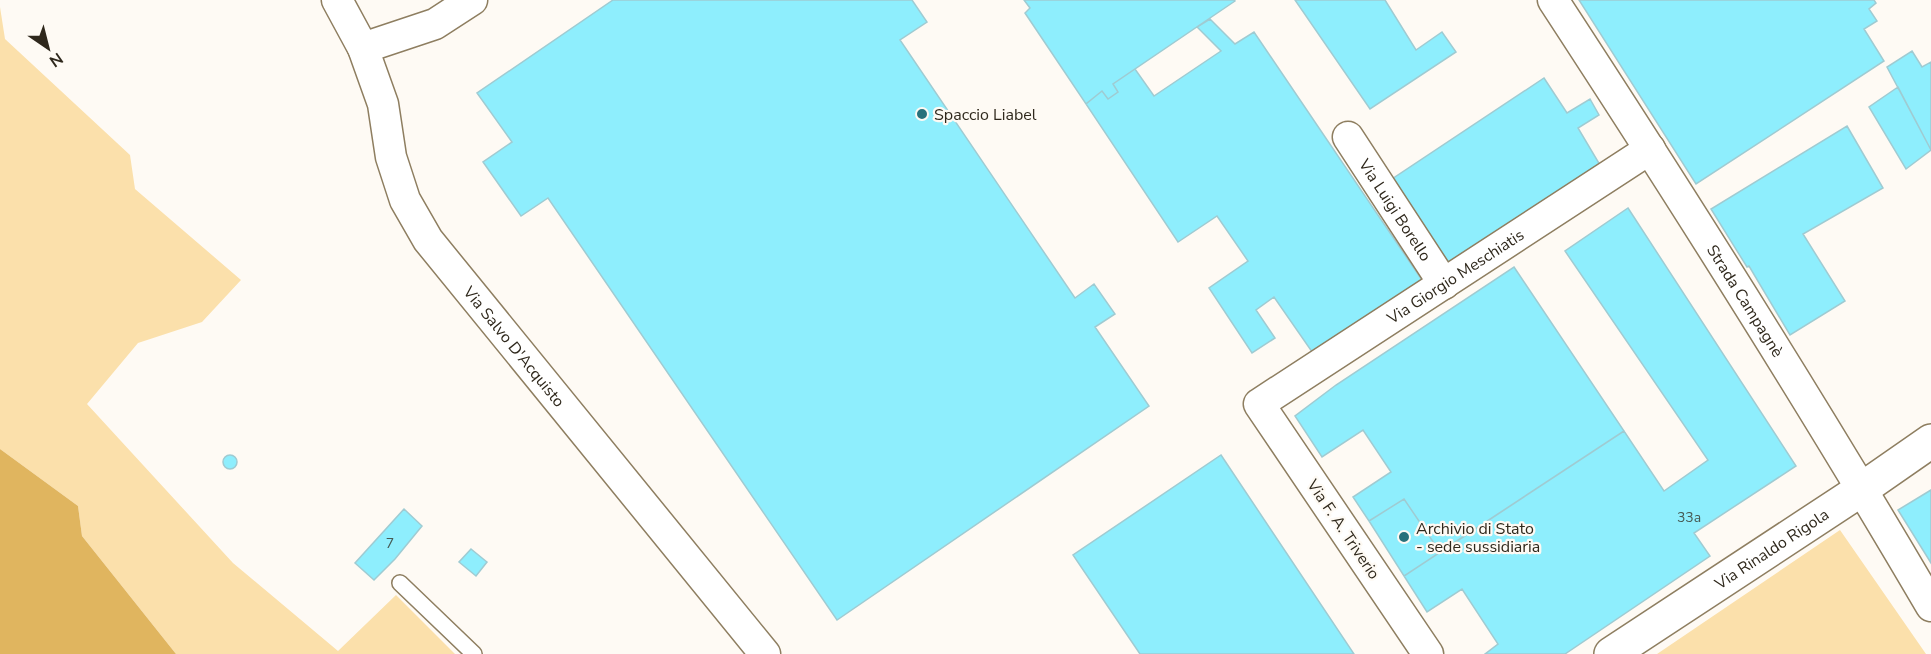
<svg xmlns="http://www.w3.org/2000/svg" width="1931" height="654" viewBox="0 0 1931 654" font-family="'Nunito Sans',sans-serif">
<rect width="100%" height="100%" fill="#fefaf4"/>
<path fill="#fbe0ab" d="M0,7l5,32 125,116 5,34 106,91 -39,42 -64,21 -51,61 146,159 105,88 58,-56 59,59h-279l-94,-118 -4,-30 -78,-57z
M1840,530l86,124h-269z"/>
<path fill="#e0b55f" d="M0,449l78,57 4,30 94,118h-176z"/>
<path fill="#8eeefd" stroke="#9fcbd2" stroke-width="1.5" d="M613,0h299l15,22 -27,18 175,258 19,-14 21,30 -20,13 54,79 -312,214 -289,-422 -27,18 -38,-54 29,-20 -35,-49z
M1024,0h210l1,1 -122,83 5,8 -10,7 -6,-8 -16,13 -61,-91 5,-5z
M1295,0h90l31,50 26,-18 14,20 -86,57z
M1579,0h295l2,3 -7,6 8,12 -13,8 20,32 -188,123z
M1210,19l25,25 19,-12 172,254 -109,73 -43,-62 -18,13 19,28 -23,15 -43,-65 39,-27 -31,-45 -39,26 -92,-138 16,-13 6,8 10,-7 -5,-8 22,-15 19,27 67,-45 -24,-24z
M1912,51l10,16 9,-5v88l-44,-83z
M1544,78l23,35 23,-14 9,16 -21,13 25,42 -152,99 -59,-90z
M1898,87l33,63 -25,19 -37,-62z
M1847,126l36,62 -80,46 42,67 -55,34 -41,-69 -2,1 -36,-58z
M1628,208l168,258 -102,67 16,23 -145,98h-80l13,-10 -36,-55 -35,23 -23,-36 220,-145 40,60 44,-31 -143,-209z
M1514,267l110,164 -184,121 -36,-53 -35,22 -16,-24 38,-25 -28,-42 -41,27 -27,-41 41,-31z
M1221,455l133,199h-214l-67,-99z
M223 462a7 7 0 1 1 14 0a7 7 0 1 1-14 0Z
M1931,490v73l-33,-53z
M1404,499l36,53 -36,24 -35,-55z
M404,509l18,17 -27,33 -21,21 -19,-17z
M471,549l16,13 -11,14 -17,-14z"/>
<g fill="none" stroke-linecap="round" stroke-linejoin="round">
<g stroke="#8e7e60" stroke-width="18">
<path id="service" d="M400,583l74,71"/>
</g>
<g stroke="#8e7e60" stroke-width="33">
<g id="minor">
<path id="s1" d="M337,0l26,48 20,56 8,53 14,43 23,40 337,414"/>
<path id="s2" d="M1553,0c130,199 258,401 378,606"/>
<path d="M363,48l72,-24 37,-24"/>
<path id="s3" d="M1348,137l96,147"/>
<path id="s4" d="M1428,654l-169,-250 391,-255"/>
</g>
</g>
<g stroke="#8e7e60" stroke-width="36">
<g id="tertiary">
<path id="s5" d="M1611,654l251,-165 69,-48"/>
</g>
</g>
<use href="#service" stroke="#fff" stroke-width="15"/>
<use href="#minor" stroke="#fff" stroke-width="30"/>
<use href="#tertiary" stroke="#fff" stroke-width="33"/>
</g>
<g fill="#28717b" stroke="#fefaf4" stroke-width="2">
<circle cx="922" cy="114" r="6"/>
<circle cx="1404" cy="537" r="6"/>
</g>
<g text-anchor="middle" stroke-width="4.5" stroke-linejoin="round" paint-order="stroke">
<g font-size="14" fill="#475a54">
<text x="1689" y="522">33a</text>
<text x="390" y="548">7</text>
</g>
<g font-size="16" fill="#2f281c" stroke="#fefaf4" text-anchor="start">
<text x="934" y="120">Spaccio Liabel</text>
<text x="1416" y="534">Archivio di Stato<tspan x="1416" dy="18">- sede sussidiaria</tspan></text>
</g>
<g font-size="16" fill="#2f281c" stroke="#fefaf4">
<text dy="6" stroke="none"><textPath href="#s3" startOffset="87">Via Luigi Borello</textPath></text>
<text dy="6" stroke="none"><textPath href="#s4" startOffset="536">Via Giorgio Meschiatis</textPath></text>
<text dy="6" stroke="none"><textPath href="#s2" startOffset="357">Strada Campagnè</textPath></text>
<text dy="6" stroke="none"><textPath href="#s1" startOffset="396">Via Salvo D'Acquisto</textPath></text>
<text transform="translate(1344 529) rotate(56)" y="6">Via F. A. Triverio</text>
<text dy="6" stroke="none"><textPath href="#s5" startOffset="192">Via Rinaldo Rigola</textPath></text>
</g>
</g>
<g transform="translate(48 48) rotate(145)" stroke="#fefaf4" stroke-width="4.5" paint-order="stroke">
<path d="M0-4.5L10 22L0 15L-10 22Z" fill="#2f281c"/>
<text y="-9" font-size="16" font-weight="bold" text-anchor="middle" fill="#2f281c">N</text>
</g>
</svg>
